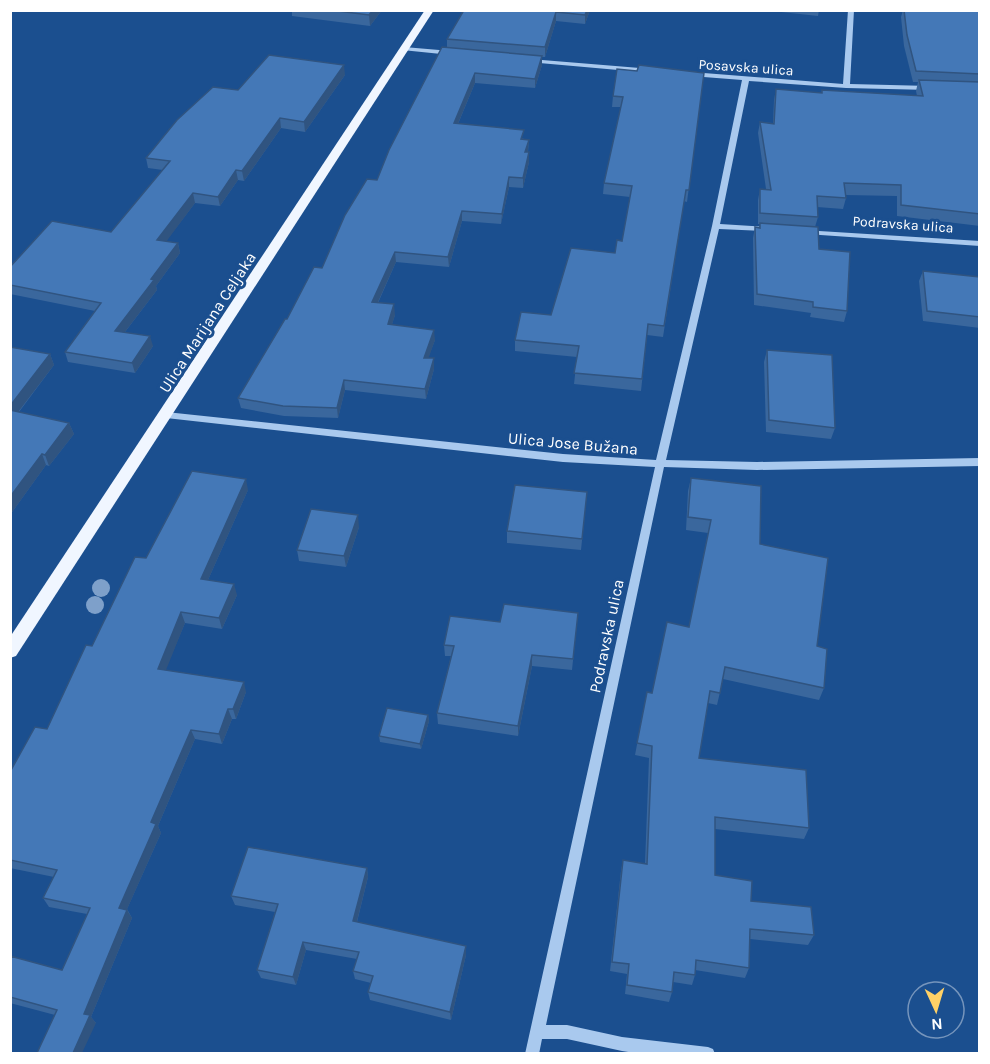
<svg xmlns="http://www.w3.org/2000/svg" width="990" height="1064" viewBox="0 0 990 1064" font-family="Karla,sans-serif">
<rect width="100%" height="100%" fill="#1b4f8f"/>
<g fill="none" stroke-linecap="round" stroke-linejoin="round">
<path fill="#a9c9ee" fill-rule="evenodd" d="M848,10h6l-4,74 80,2 3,2 -3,2 -84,-2 -97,-7 -29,143 47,3 4,2 -4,2 -48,-2 -53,231 91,2 223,-4v8l-223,4 -93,-3 -118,558h21l55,12 86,10 5,2 2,5h-74l-19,-3 -55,-12h-25l-3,15h-14l130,-587 -92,-5 -397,-44 -5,-3 5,-3 397,42 93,6 56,-234 30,-146 -51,-4 -3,-2 3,-2 152,12z
M404,47l47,4 3,2 -3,2 -49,-5 -1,-1z
M530,59l122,10 3,2 -3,2 -124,-11v-2z
M803,230l177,11v5l-174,-12 -4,-2z"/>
<path fill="#f0f6ff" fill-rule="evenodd" d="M425,10h9l-418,646 -6,2v-21z"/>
</g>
<g fill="#7ea0ca">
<circle cx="101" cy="588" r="9"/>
<circle cx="95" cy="605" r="9"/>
</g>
<path fill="#3a679d" d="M292,10h90l-12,16 -78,-10z
M464,10h126l-5,14 -29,-3 -11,36h-3v8l-7,23 -60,-5 -17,41 71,16 -1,12h1v10l-6,26 -14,-1 -8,37 -39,-3 -13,46 -53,-5 -18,41 17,12 -3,9 43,16 -7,18h6v11l-8,30 -81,-9 -7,28 -54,-2 -43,-8 -3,-10 49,-79 35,-51 55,-88 70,-133v-8z
M763,10h56l-1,6z
M903,10h77v216l-83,-10v-20l-52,-1 1,3 -3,11 -26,-2 1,10 -3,10 4,22 28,62 -3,11 -34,-5 1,-4 -57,-8 -1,-67 2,-11 4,1 1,-4h-2v-24l2,-11h6l-8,-56 2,-11 13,1 1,-23 2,-11 45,4 1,-3 95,6 -1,-5 2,-9h-5l-9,-36 -3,-29z
M637,71l67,2 -17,129 -3,-1 -21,136 -16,-2 -6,56 -67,-7 3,-27 -62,-6v-11l36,-25 64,-62 7,-12 8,-44 -27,-3 1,-11 17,-76h-9l1,-11z
M345,75l-40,57 -24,-4 -37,53 -6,-1 -18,26 -25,-3 -29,38 12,2 2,10 -24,33 1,4 -32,42 28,14 -18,27 -67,-11 -3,-10 30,-41 -85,-17v-27l101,-35 52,-62 -15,-2 -2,-10 92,-68z
M923,271l57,6v51l-57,-7 -4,-40z
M10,347l40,7 4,11 -35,47 50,11 5,11 -25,32 -3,-1 -36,50z
M767,350l68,78 -4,11 -65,-7 -2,-70z
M691,478l69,66 57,102 7,42 -5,12 -96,-21 -6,26 -9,-2 -9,55 110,70 -5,11 -89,-10v46l36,26 63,34 -6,10 -58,-6 -1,29 -4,10 -50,-8v5l-3,10 -19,-3 -1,10 -3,10 -44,-8 2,-20 -17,-3 11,-100 2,-11 22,4 4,-106 -14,-3 12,-63 5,1 37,-66 19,-94 -22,-3 2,-39z
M248,490l-40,90 29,15 -15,34 -37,-6 -20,47 81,22 -10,27h-4l-10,25 -27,-5 -37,87 3,7 -34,76 5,9 -41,99 5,6 -41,-8 -45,-12v-47l52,14 25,-56 -38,-7 -6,-9 11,-21 -44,-9v-96l37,-43 45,-83 54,-88z
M587,492l-6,58 -74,-7v-12z
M359,527l-13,40 -47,-6 -2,-11z
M578,613l-6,57 -40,-4 -14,70 -80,-12 -1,-11 14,-57h-6l-1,-11 56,-23z
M428,715l1,6 -8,28 -41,-7 -1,-6z
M367,868l1,9 -11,45 109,24v9l-15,65 -81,-20 -2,-8 3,-9 -16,-4 -2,-8 4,-12 -51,-9 -10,35 -35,-7 -4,-8 18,-58 -40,-7 -4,-9z"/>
<path fill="#305480" d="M373,10h9l-12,16 -1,-11z
M587,10h3l-5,14v-9z
M556,12v9l-11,36v-10z
M542,56v9l-7,23v-9z
M344,65l1,10 -40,57 -1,-10z
M475,73v10l-21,50v-10z
M280,118l1,10 -37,53 -2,-10z
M529,140l-1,10 -3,12v-10z
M529,152v10l-6,26v-10z
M236,170l2,10 -18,26 -2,-9z
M509,177v10l-8,37 1,-10z
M193,193l2,10 -35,47 -3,-10z
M462,211v10l-13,46 -1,-10z
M178,243l2,10 -24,33 1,4 -39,51 -3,-10 36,-52z
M395,252l1,10 -23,51 -1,-11z
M394,304l1,11 -6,19 -1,-10z
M434,330l1,10 -10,28 -1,-10z
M150,336l3,10 -18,27 -3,-10z
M50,354l4,11 -42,55 -2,-4v-10z
M434,358v11l-8,30 -1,-10z
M344,380l1,10 -7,28 -1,-10z
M69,423l5,11 -25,32 -4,-11z
M42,454l4,11 -36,50v-18z
M246,479l2,11 -44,99 -3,-10z
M358,515l1,12 -13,40 -2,-11z
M234,584l3,11 -15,34 -3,-11z
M181,612l4,11 -23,57 -4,-11z
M532,655v11l-14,70v-10z
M244,682l2,10 -10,27 -3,-10z
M228,709l4,10 -10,25 -3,-10z
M428,715l1,6 -8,28 -1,-5z
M191,730l4,9 -37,87 3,7 -37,83 -5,-8 32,-86z
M367,868l1,9 -13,52 -2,-8z
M127,910l5,8 -41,99 5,6 -14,30h-9l11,-39z
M303,942l3,8 -10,35 -3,-8z
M466,946v9l-15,65 -1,-8z"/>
<path fill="#4478b7" stroke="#305480" stroke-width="1.5" d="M330,10h43l-4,5z
M464,10h123l-2,5 -29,-3 -11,35 -98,-8z
M904,10h76v64l-64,-3 -9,-36z
M442,47l100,9 -7,23 -60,-6 -21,50 70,7 -3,9 8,1 -4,12h4l-6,26 -14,-1 -7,37 -40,-3 -14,46 -53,-5 -23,50 22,2 -6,20 46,6 -10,28h10l-9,31 -81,-9 -7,28 -54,-2 -45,-8 47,-79h2l27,-52 8,1 23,-53 22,-36 10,1 12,-30z
M269,55l75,10 -40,57 -24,-4 -38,53 -6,-1 -18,27 -25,-4 -36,47 21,3 -27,36 3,1 -39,51 35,5 -18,27 -67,-11 36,-49 -91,-18v-18l42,-46 59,11 59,-71 -24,-3 31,-38 36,-33 25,3z
M639,65l65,8 -15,117h-3l-22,136 -16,-2 -6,55 -68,-6 5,-27 -64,-6 6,-28 30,3 20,-67 44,5 2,-13 5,1 10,-55 -28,-3 19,-86 -10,-1 4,-27 20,2z
M919,80l61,2v132l-79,-9v-20l-57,-2 2,15 -29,-2 1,21 -58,-4v-24l11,1 -11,-68 14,2 2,-35 46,4v-3l101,6z
M760,223l58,4 1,22 31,3 -3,59 -34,-4v-5l-56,-8 -2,-67 5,1z
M923,271l57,6v40l-53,-6z
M10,347l40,7 -40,52z
M767,350l65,5 3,73 -66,-8z
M10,410l59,13 -24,32 -3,-1 -32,43z
M192,471l54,8 -45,100 33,5 -15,34 -38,-6 -23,57 86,13 -11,27h-5l-9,25 -28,-4 -40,92 5,2 -37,84 8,2 -43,104 6,1 -17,38h-36l20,-43 -47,-13v-41l52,14 28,-62 -47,-10 14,-28 -47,-10v-88l25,-45 12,2 39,-84 6,1 43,-89 11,1z
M691,478l70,8 -1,58 68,14 -11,88 10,3 -3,39 -99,-21 -5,26 -10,-2 -11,67 107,12 3,58 -94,-11v58l37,6 -1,20 60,6 3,28 -64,-6 -1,39 -53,-8 -1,15 -21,-3 -2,20 -45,-7 2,-21 -17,-2 11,-102 24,4 5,-118 -15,-3 10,-51 5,1 15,-71 22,5 22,-107 -23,-3z
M515,485l72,7 -5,47 -75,-8z
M311,509l47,6 -14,41 -47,-6z
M504,604l74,9 -5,46 -41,-4 -14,71 -81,-13 17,-67 -10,-1 6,-29 50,6z
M387,708l41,7 -8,29 -41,-8z
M248,847l119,21 -14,53 113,25 -16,66 -82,-20 5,-16 -20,-5 6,-19 -56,-10 -10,35 -36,-7 21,-66 -47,-8z"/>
<g text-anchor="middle" stroke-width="6" stroke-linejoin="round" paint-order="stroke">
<g font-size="14" fill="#fff" stroke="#1b4f8f">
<text transform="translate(746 67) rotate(4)" y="5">Posavska ulica</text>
<text transform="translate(903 224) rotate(4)" y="5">Podravska ulica</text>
</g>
<g font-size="16" fill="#fff" stroke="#1b4f8f">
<text transform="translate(207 322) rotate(-57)" y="6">Ulica Marijana Celjaka</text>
<text transform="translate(573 443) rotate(5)" y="6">Ulica Jose Bužana</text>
<text transform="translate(606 636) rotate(-78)" y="6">Podravska ulica</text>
</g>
</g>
<rect width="990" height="1064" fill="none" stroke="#ffffff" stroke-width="24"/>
<g transform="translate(936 1010) rotate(176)"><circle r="28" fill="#1b4f8f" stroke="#7695bc" stroke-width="1.5"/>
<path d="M0-4.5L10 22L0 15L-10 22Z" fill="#ffd166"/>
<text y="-9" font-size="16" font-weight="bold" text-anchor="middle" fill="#ffffff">N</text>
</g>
</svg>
